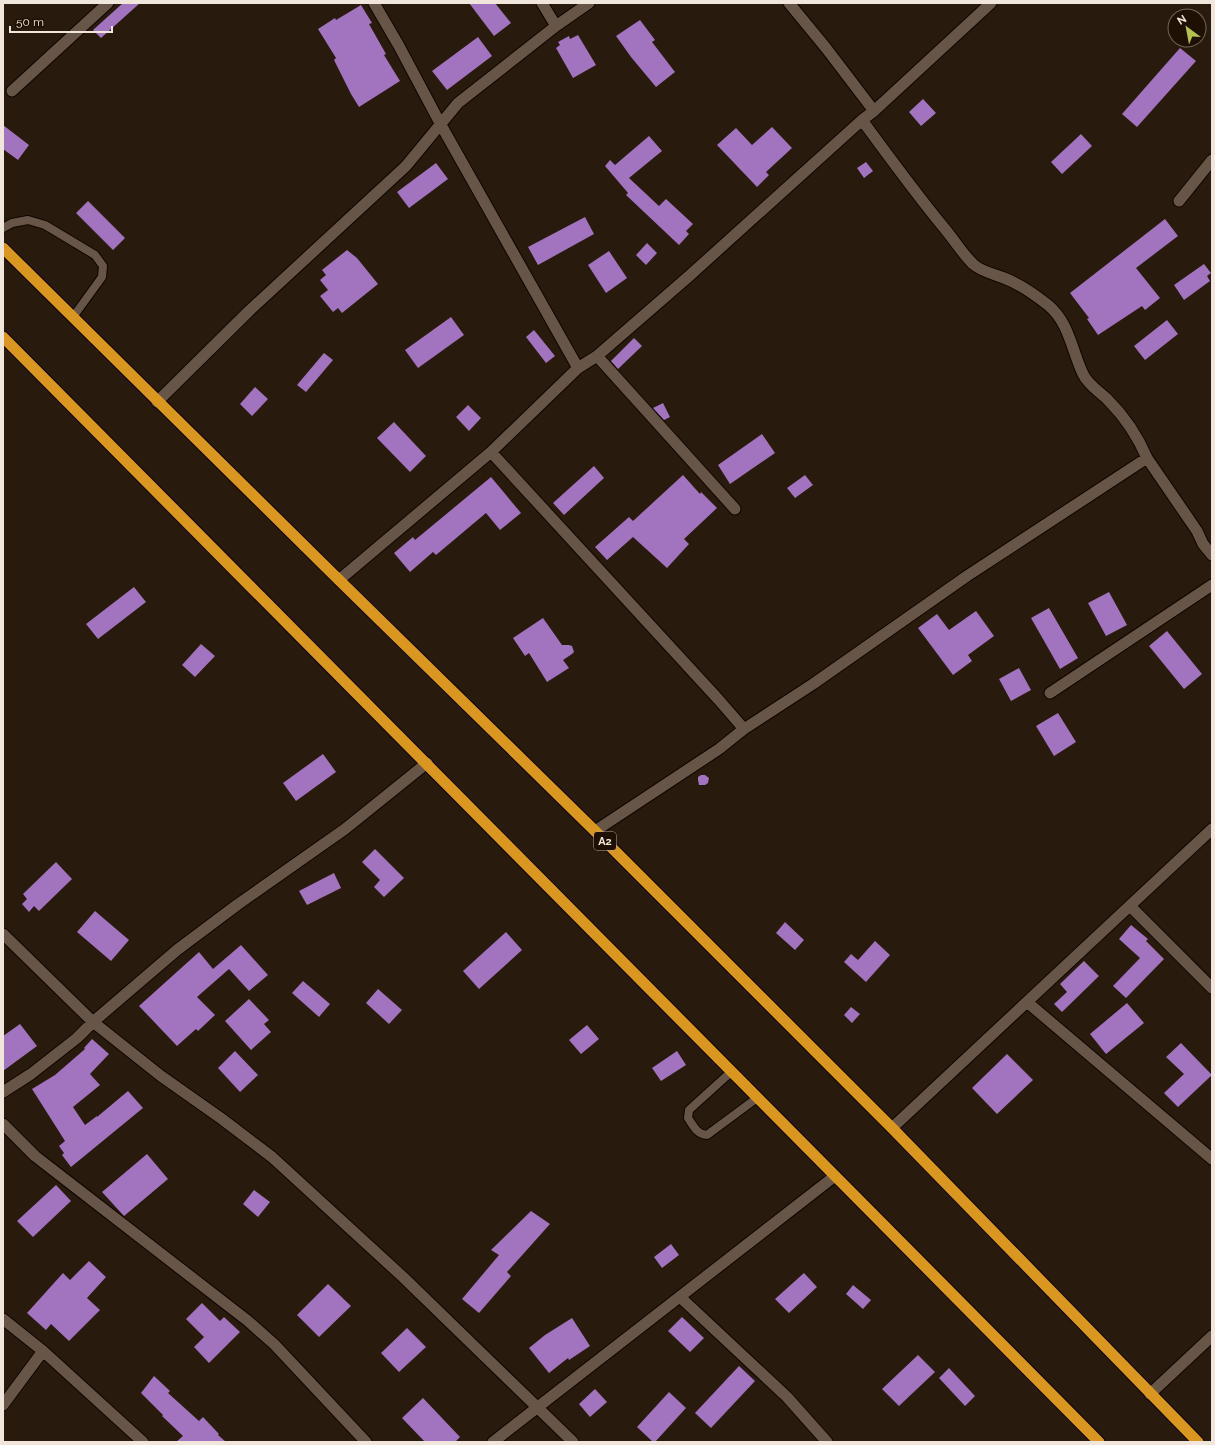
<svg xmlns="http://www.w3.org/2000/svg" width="1215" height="1445" viewBox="0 0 1215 1445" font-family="Raleway,sans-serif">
<rect width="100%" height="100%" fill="#281a0c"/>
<path fill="#a273be" d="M123,3h17l-39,35 -8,-8z
M469,3h26l16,20 -17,13z
M361,5l11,18 -3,1 17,30 -2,1 16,26 -41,26 -8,-13 -17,-34 2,-2 -18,-29 17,-11 1,2z
M640,20l15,20 -3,2 23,30 -19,15 -25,-30 -15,-21z
M578,35l18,30 -23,13 -17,-30 4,-3 -2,-3 11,-6 1,3z
M478,37l14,19 -45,34 -15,-19z
M1180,48l16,13 -59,66 -15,-13z
M923,99l13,14 -15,13 -12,-14z
M3,125l26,20 -11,15 -15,-11z
M772,127l20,21 -26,24 3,3 -12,12 -40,-42 19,-17 16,17z
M1081,134l11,12 -30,28 -11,-12z
M649,136l13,15 -33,27 30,28 7,-7 27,25 -7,7 3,3 -10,11 -53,-50 2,-2 -23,-27 5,-6 5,5z
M866,162l7,9 -9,7 -7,-10z
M436,163l12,16 -39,29 -12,-16z
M88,201l37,37 -12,12 -37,-37z
M585,217l9,17 -56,31 -10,-18z
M1165,219l13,17 -42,32 24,30 -15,12 -3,-4 -44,29 -11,-16 2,-1 -19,-25z
M647,243l10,10 -11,12 -10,-10z
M347,250l10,8 21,26 -36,29 -4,-5 -5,4 -13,-16 8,-6 -8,-10 6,-5 -4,-5z
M609,251l18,27 -21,15 -18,-28z
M1204,264l7,9 -4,3 3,5 -26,19 -10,-15z
M451,317l13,18 -46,33 -13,-18z
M1167,320l11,14 -33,26 -11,-14z
M534,330l21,26 -9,7 -20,-26z
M634,338l8,8 -24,23 -7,-8z
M324,353l9,7 -27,32 -9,-7z
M255,387l13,12 -16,17 -12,-12z
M663,403l7,14 -6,3 -11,-12z
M468,405l13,13 -12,13 -13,-14z
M394,422l32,34 -16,16 -33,-34z
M762,434l13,19 -45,31 -12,-19z
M594,466l10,12 -40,37 -11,-12z
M683,475l17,19 1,-2 16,16 -33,31 5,5 -22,24 -34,-31 -26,23 -12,-13 34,-30 4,4z
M805,475l8,10 -18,13 -8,-10z
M491,477l30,36 -21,17 -14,-17 -50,42 -3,-3 -23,20 -16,-19 19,-16 2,3z
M134,587l12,15 -48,37 -12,-15z
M1109,592l18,33 -21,11 -18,-33z
M1049,608l29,50 -18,11 -29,-51z
M976,611l18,25 -26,19 4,6 -19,14 -35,-47 19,-14 12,16z
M543,618l19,27h7l3,1 2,6 -2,2 -9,6 6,8 -22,14 -18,-29 -4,3 -12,-18z
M1167,631l35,43 -18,15 -35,-43z
M201,644l14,12 -20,21 -13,-12z
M1019,668l12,22 -20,11 -12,-22z
M1058,713l18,29 -22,14 -18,-30z
M323,754l13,18 -40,29 -13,-18z
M701,775h4l4,3 -1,5 -3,2h-6l-1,-5v-3z
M375,849l29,29 -20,19 -10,-10 6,-7 -18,-18z
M56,862l16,17 -33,32 -5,-5 -5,6 -7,-8 5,-5 -4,-5z
M334,873l7,15 -34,17 -8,-14z
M95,911l34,29 -18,21 -34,-29z
M785,922l19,18 -9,10 -19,-17z
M1131,925l17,14 -2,2 18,18 -38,39 -13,-12 27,-28 -21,-19z
M506,932l16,18 -43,39 -16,-18z
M875,941l15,14 -24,27 -22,-20 7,-8 7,6z
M241,945l27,30 -19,16 -20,-22 -32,28 18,18 -17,16 -2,-2 -19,17 -38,-40 60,-54 14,17z
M1084,961l15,15 -37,36 -8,-8 13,-12 -7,-8z
M303,981l27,23 -11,13 -27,-24z
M378,989l24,21 -13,14 -23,-21z
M249,999l20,21 -5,4 7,8 -20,18 -26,-29z
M1127,1003l17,20 -38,31 -16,-20z
M851,1007l9,7 -8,9 -8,-8z
M20,1024l17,22 -34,25v-35z
M587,1025l12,14 -18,15 -12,-14z
M92,1039l17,15 -19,20 10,11 -27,22 12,18 12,-9v1l31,-26 15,17 -72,59 -9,-12 2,-2 -5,-7 6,-5 -33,-52 23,-14 30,-26 -1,-1z
M1181,1043l31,32 -34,32 -14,-14 20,-19 -18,-17z
M235,1051l23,24 -18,17 -22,-24z
M677,1051l9,14 -25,16 -9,-13z
M1007,1054l26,26 -36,34 -25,-26z
M147,1154l21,25 -44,37 -22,-24z
M56,1185l15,16 -38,36 -16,-16z
M254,1190l16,12 -12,15 -15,-13z
M531,1211l19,13 -43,48 4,4 -32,37 -17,-14 37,-44 -8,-5z
M671,1244l8,11 -17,13 -8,-11z
M89,1261l17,16 -19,21 13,12 -31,31 -18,-17 -5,6 -19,-17 36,-40 7,7z
M804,1273l13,14 -28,26 -14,-14z
M328,1284l23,22 -32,31 -22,-22z
M853,1285l18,15 -8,9 -17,-15z
M202,1303l18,18 4,-4 16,15 -31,31 -15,-16 10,-10 -18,-18z
M682,1317l22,21 -14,14 -22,-21z
M572,1318l18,28 -21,14 -1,-2 -19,15 -20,-25 16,-13z
M407,1328l19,19 -27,25 -18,-19z
M918,1355l17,17 -36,34 -17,-17z
M739,1366l16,15 -44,47 -16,-15z
M949,1368l26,28 -10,10 -26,-28z
M154,1376l16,15 -2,2 31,28 4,-4 16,17 -1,1 8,7h-50l7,-6 -21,-20 1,-1 -22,-22z
M595,1389l12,13 -17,15 -11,-13z
M669,1392l17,16 -31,34h-2l-16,-15z
M423,1398l37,39 -5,5h-30l-23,-24z"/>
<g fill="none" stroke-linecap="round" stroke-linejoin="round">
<g stroke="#100500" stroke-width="10">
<path id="service" d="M3,228l9,-5 16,-3 17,5 50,30 8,11 -1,11 -29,40
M731,1072l-42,38 -1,8c5,7 9,17 19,17l50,-37"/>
</g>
<g stroke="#100500" stroke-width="13">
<path id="minor" d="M374,3l25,43 42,79 137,243
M542,3l14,23
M789,3l37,45 48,63
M12,91l96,-88
M1179,201l33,-41
M597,356l138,153
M157,402l92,-91 157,-145 52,-63 98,-77 33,-23
M491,452l227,247 26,30 -25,20 -124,82
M1147,458l50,73 6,13 9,11
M339,580l152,-128 87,-84 19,-12 91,-79 174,-157 12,-9 117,-108
M1050,693l162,-108
M744,729l69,-45 154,-108 180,-118c-9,-21 -23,-42 -39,-58 -8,-8 -20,-15 -25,-26 -11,-23 -14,-52 -35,-69 -14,-11 -28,-21 -44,-27 -10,-4 -22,-6 -31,-14 -10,-10 -19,-24 -28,-35 -29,-35 -56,-72 -83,-109
M1130,906l82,82
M3,934l90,88 68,54 61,43 50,38 131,120 170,165
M1027,1002l185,157
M3,1092l28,-18 46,-36 16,-16 84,-72 60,-45 108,-76 82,-66
M3,1124l32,32 213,165 26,23 92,98
M892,1128l320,-299
M680,1297l107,100 40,45
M3,1319l40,32 100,91
M1150,1394l62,-58
M3,1405l40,-54
M493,1442l342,-266"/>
</g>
<g stroke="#100500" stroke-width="13">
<path id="trunk" d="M3,248l336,332 256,251 297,297 306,314
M3,337l1096,1105"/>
</g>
<use href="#service" stroke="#675647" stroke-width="8"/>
<use href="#minor" stroke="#675647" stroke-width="11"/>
<use href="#trunk" stroke="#da9720" stroke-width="11"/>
</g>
<g text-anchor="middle" stroke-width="4" stroke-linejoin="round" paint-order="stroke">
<rect fill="#1e1104" stroke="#b1a69b" stroke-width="1" x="594" y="832" width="22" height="18" rx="3"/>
<g font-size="11" font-weight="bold" fill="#f0e6dc">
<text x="605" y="845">A2</text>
</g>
</g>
<rect width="1215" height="1445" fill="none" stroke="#f0e6dc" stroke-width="8"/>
<g transform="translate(1187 28) rotate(328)"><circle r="19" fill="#1e1104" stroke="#72665a"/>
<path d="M0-3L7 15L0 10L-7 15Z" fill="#b4c24b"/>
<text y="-6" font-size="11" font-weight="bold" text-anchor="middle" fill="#f0e6dc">N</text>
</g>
<path d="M10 26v6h102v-6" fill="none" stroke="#f0e6dc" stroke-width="2"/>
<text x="16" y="26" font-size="12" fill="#f0e6dc" stroke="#1e1104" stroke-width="3" paint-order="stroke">50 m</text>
</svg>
